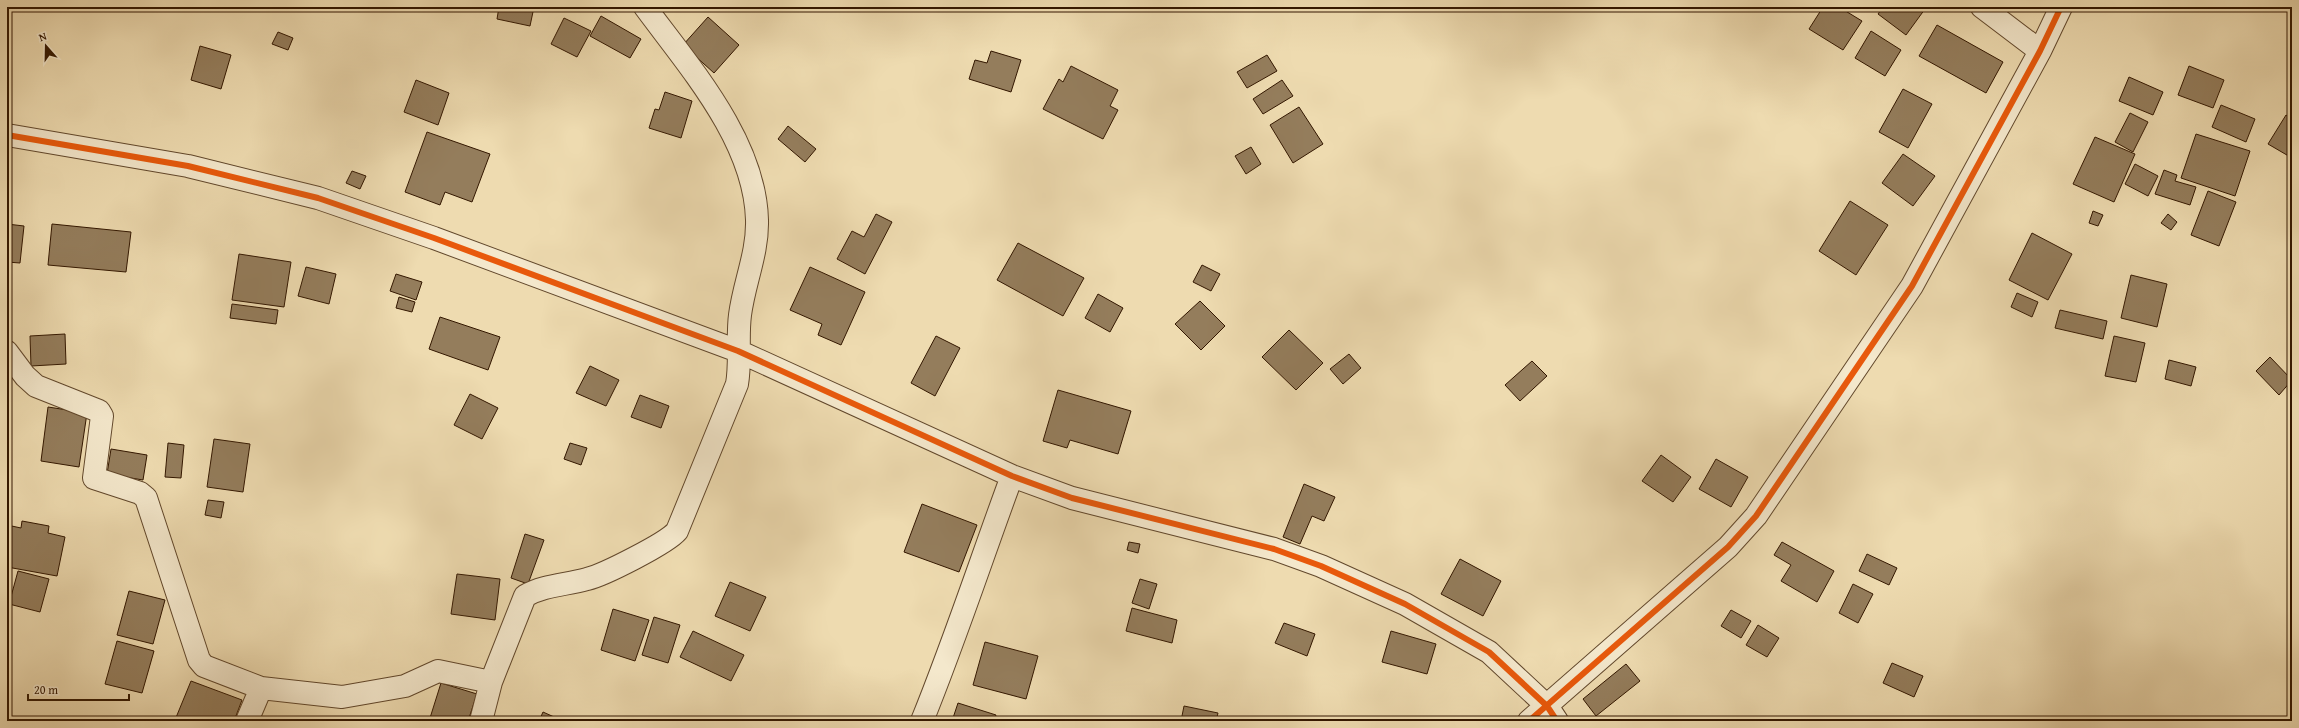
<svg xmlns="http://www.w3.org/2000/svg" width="2299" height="728" viewBox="0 0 2299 728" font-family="'Gentium Book Plus',serif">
<rect width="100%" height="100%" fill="#eedbb0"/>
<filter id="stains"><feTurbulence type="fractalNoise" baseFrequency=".005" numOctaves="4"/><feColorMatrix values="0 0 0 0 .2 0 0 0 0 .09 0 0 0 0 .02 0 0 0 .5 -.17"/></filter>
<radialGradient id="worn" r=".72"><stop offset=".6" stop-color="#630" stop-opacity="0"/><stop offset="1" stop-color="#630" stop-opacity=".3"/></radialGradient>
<path fill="#947d5c" stroke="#331700" d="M499,7h35l-4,19 -33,-7z
M1823,7h16l23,14 -19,29 -34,-21z
M1883,7h39l3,2 -19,26 -28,-21z
M601,16l40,23 -11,19 -40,-22z
M708,17l31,28 -25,28 -31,-28z
M564,18l27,13 -14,26 -26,-13z
M1937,25l66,37 -17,31 -67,-37z
M1871,31l30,19 -16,26 -30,-18z
M278,32l15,6 -5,12 -16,-6z
M200,46l31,9 -10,34 -30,-9z
M991,51l30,9 -10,32 -42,-13 6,-19 12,3z
M1267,55l10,16 -30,17 -10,-16z
M1071,66l47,24 -8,16 8,4 -15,29 -60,-30 16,-30 4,3z
M2189,66l35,14 -11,28 -35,-13z
M2129,77l34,15 -10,23 -34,-14z
M416,80l33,13 -11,32 -34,-13z
M1282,80l11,16 -30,18 -10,-15z
M1903,89l29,15 -24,44 -29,-16z
M665,92l27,9 -11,37 -32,-10 6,-19 4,1z
M2221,105l34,14 -9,23 -34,-15z
M1299,107l24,37 -30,19 -23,-38z
M2130,113l18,9 -15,30 -18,-10z
M2286,115l6,4v39l-24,-14z
M788,126l28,23 -11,13 -27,-23z
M427,132l63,22 -18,48 -27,-10 -5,13 -35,-13z
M2196,134l54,17 -15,45 -54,-18z
M2095,137l40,17 -21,48 -41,-18z
M1251,147l10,17 -15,10 -11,-18z
M1903,154l32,22 -22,30 -31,-23z
M2135,164l23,12 -10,20 -23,-12z
M2164,170l13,5 -2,6 21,6 -6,18 -35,-11z
M352,171l14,5 -6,13 -14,-6z
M2208,191l28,11 -17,44 -28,-11z
M1850,201l38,24 -32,50 -37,-24z
M2093,211l10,4 -5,11 -9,-3z
M876,214l16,8 -27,52 -28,-15 15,-28 12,6z
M2168,214l9,8 -6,8 -10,-7z
M7,224l17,2 -4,37 -13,-1z
M52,224l79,8 -5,40 -78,-7z
M2032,233l40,21 -24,46 -39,-20z
M1018,243l66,35 -21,38 -66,-36z
M239,254l52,8 -7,45 -52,-7z
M1202,265l18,9 -9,17 -18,-9z
M306,267l30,7 -7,30 -31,-8z
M810,267l55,25 -24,53 -23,-10 4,-11 -32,-14z
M396,274l26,8 -6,18 -26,-9z
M2131,275l36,9 -10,43 -36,-9z
M2017,293l21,9 -6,15 -21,-10z
M1098,294l25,14 -13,24 -25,-14z
M399,297l16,5 -3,10 -16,-4z
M1200,301l25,25 -24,24 -26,-26z
M232,304l46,6 -2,14 -46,-6z
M2060,310l47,11 -4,18 -48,-11z
M440,317l60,20 -12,33 -59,-21z
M1289,330l34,33 -27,27 -34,-33z
M65,334l1,30 -35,2 -1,-30z
M936,336l24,12 -25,48 -24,-13z
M2114,336l31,7 -9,39 -31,-6z
M1349,354l12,14 -18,16 -13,-15z
M2270,357l22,23 -13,15 -23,-24z
M2169,360l27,7 -5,19 -26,-7z
M1532,361l15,15 -27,25 -15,-16z
M590,366l29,14 -13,26 -30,-13z
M1058,390l73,21 -13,43 -48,-14 -3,8 -24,-7z
M470,394l28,14 -16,31 -28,-14z
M640,395l29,11 -8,22 -30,-11z
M48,407l39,6 -8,54 -38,-6z
M214,439l36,5 -7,48 -36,-5z
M168,443l16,2 -3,33 -16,-1z
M570,443l17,5 -6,17 -17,-6z
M111,449l36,6 -4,25 -36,-6z
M1661,455l30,22 -18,25 -31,-21z
M1716,459l32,18 -17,30 -32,-18z
M1304,484l31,13 -11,24 -12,-5 -12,28 -17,-7z
M208,500l16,2 -3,16 -16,-3z
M922,504l55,21 -18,47 -55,-20z
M22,521l27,5 -1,7 17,4 -8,39 -50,-9v-42l14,3z
M525,534l19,6 -16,44 -17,-6z
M1129,542l11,2 -2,9 -11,-3z
M1782,542l52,29 -17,31 -36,-21 10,-16 -17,-10z
M1867,554l30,14 -8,17 -30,-14z
M1460,559l41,22 -18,35 -42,-22z
M18,571l31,8 -9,33 -31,-8z
M457,574l43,5 -5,41 -44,-6z
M1140,579l17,5 -8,25 -17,-6z
M730,582l36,15 -16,34 -35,-15z
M1853,584l20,10 -15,29 -19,-10z
M129,591l36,9 -12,44 -36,-9z
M1132,608l45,12 -5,23 -46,-12z
M613,609l36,11 -14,41 -34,-11z
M1731,610l20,11 -10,17 -20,-12z
M654,617l26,8 -12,38 -26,-8z
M1284,623l31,11 -8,22 -32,-13z
M1758,625l21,13 -12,19 -21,-12z
M693,631l51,24 -13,26 -51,-24z
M1391,631l45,13 -9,30 -45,-12z
M117,641l37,10 -12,42 -37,-9z
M985,642l53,14 -12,43 -53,-14z
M1892,663l31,13 -9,21 -31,-14z
M1626,664l14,17 -44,35 -13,-17z
M191,681l51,19 -8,21 -59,-1z
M441,683l36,11 -9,27h-29l-9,-3z
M958,703l38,12 -2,6h-42z
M1184,706l34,7 -2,8h-35z
M543,712l20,9h-24z
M575,717l9,4h-11z"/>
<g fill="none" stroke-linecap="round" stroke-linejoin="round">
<g stroke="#62482c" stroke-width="24">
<path id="street" d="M1982,7l58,44
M7,135l181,31 130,32 116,40 304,113 274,125 60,22 202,51 47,17 84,38 84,48 58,54 10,15
M7,352l18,24 11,10 63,25 3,5 -8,62 46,15 6,5 53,162 5,6 57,22 -14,33
M261,688l81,9 63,-11 33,-15 53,11
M481,721l10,-39 34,-86c19,-11 41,-11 62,-17 17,-4 80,-36 90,-48l60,-147c4,-23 0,-46 3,-69 4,-32 18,-62 17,-95 -2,-79 -67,-152 -112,-213
M922,721c33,-81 60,-164 90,-245
M1529,721l199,-174 28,-31 156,-230 128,-235 21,-44"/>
</g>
<use href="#street" stroke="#f4e8cc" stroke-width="22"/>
<g stroke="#f4e8cc" stroke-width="8">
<path id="cycleway" d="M7,135l181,31 130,32 116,40 304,113 274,125 60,22 202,51 47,17 84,38 84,48 58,54 10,15
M1529,721l199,-174 28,-31 156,-230 128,-235 21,-44"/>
</g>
<use href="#cycleway" stroke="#e8590c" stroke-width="6"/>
</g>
<rect width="2299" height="728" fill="none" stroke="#eedbb0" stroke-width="24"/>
<rect x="8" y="8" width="2283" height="712" fill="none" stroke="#331700" stroke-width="2"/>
<rect x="12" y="12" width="2275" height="704" fill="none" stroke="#331700"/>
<g transform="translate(46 46) rotate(340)" stroke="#f4e8cc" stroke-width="3" paint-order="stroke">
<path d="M0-3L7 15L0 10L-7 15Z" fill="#331700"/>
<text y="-6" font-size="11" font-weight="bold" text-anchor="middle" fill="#331700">N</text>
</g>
<path d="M28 694v6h101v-6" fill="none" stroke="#331700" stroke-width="2"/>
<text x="34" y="694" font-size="12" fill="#331700" stroke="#f4e8cc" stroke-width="3" paint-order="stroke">20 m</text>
<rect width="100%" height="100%" filter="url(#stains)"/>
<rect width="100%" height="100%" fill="url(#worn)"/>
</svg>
